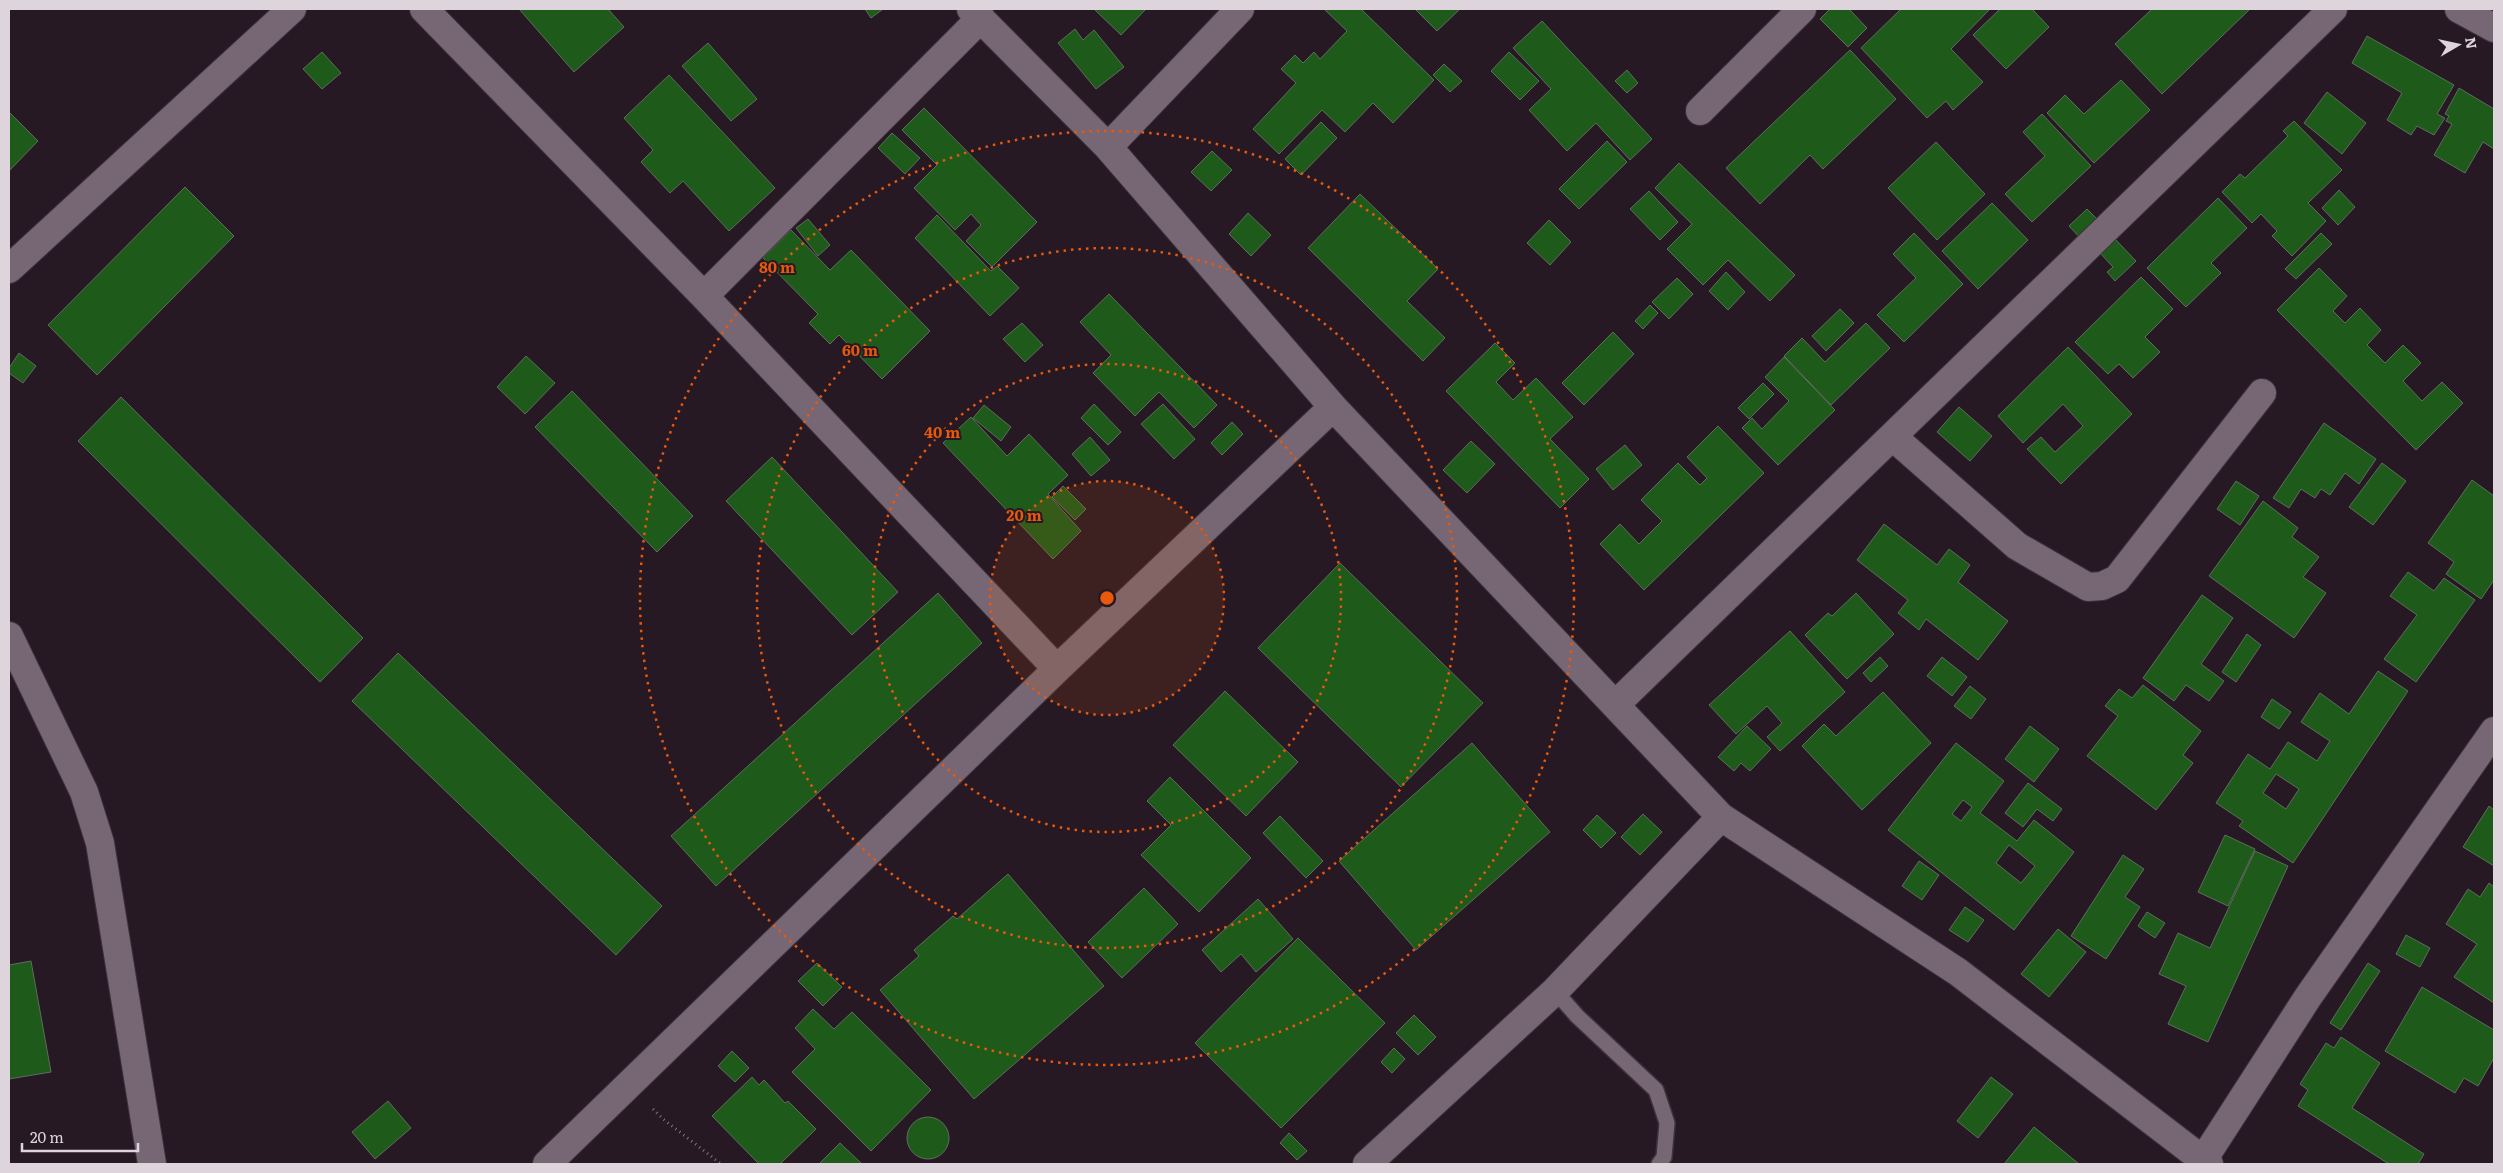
<svg xmlns="http://www.w3.org/2000/svg" width="2503" height="1173" viewBox="0 0 2503 1173" font-family="Literata,serif">
<rect width="100%" height="100%" fill="#261924"/>
<path fill="#1e5a1a" stroke="#5f6d5e" fill-rule="evenodd" d="M519,9h89l16,18 -50,45z
M865,9h18l-12,9z
M1094,9h52l-25,26z
M1324,9h37l73,71 -41,43 -20,-20 -28,29 -23,-22 -43,44 -26,-25 43,-46 -15,-14 14,-14 8,8 11,-11 6,7 27,-28z
M1415,9h45l-23,22z
M1830,9h19l18,19 -19,19 -28,-28z
M1901,9h89l-39,40 32,33 -30,28 -7,-9 -19,17 -66,-70z
M2000,9h32l17,18 -43,42 -33,-34z
M2152,9h98l-88,85 -47,-50z
M1542,21l110,118 -22,21 -34,-37 -29,28 -38,-41 22,-21 -38,-41z
M1075,29l8,11 11,-10 30,37 -28,22 -38,-46z
M2367,36l87,49 -17,29 8,4 -11,17 -17,-9 -6,9 -24,-15 15,-27 -50,-30z
M708,43l49,56 -26,22 -49,-55z
M1850,50l46,49 -73,70 -13,-14 -50,49 -34,-36z
M322,52l19,21 -19,16 -19,-20z
M1509,52l30,29 -19,19 -29,-29z
M1444,64l18,17 -12,11 -17,-17z
M1627,70l11,13 -11,10 -12,-12z
M669,75l106,113 -46,43 -46,-50 -13,12 -29,-31 12,-12 -29,-32z
M2121,80l29,30 -56,53 -47,-50 18,-18 19,19z
M2459,88l35,21v40l-11,-7 -18,31 -31,-18 18,-31 -6,-3 3,-5 -4,-2z
M2327,92l39,31 -24,31 -38,-31z
M924,108l113,114 -45,45 -26,-26 15,-16 -10,-11 -16,16 -41,-42 23,-23 -35,-35z
M9,112l29,29 -29,30z
M2042,114l49,52 -59,56 -27,-28 40,-38 -22,-24z
M2294,121l48,49 -34,33 18,18 -34,35 -20,-20 5,-5 -16,-17 -9,9 -30,-31 18,-18 5,4 43,-42 -5,-5z
M1321,122l16,16 -36,37 -16,-16z
M892,133l28,25 -15,16 -27,-26z
M1607,141l20,21 -48,47 -20,-20z
M1936,142l49,52 -48,46 -49,-52z
M1212,151l20,19 -21,21 -20,-19z
M1679,163l116,112 -25,26 -42,-41 -25,25 -36,-36 25,-25 -37,-36z
M185,187l49,49 -137,139 -49,-50z
M2339,190l16,17 -17,18 -16,-17z
M1649,191l29,31 -18,18 -30,-31z
M1360,194l78,75 -31,32 38,37 -22,23 -115,-113z
M2218,198l29,30 -36,35 10,10 -35,34 -39,-39z
M1992,203l36,37 -50,49 -36,-38z
M2087,209l15,15 -19,17 -14,-15z
M1248,213l23,22 -20,21 -22,-22z
M937,215l54,56 6,-5 22,22 -29,28 -75,-78z
M808,219l22,26 -12,11 -22,-28z
M1549,220l22,22 -21,23 -23,-22z
M791,230l39,40 21,-20 79,81 -48,48 -43,-44 -9,9 -21,-21 9,-9 -55,-56z
M1914,233l49,51 -59,58 -27,-27 39,-37 -23,-24z
M2321,233l11,11 -36,35 -11,-10z
M2115,239l21,22 -21,20 -8,-9 6,-5 -12,-13z
M2319,268l28,28 -14,15 12,12 15,-15 21,22 -14,15 18,18 18,-18 18,18 -18,18 19,20 20,-19 21,21 -47,47 -139,-140z
M1726,272l19,20 -17,18 -19,-19z
M2141,277l32,32 -28,28 15,15 -27,26 -14,-14 -11,10 -33,-32z
M1677,278l16,16 -24,25 -17,-17z
M1109,294l108,111 -23,23 -35,-36 -24,24 -42,-43 18,-18 -31,-33z
M1650,305l8,8 -15,16 -8,-8z
M1840,309l14,14 -28,28 -14,-15z
M1022,323l21,22 -18,17 -22,-23z
M1866,323l24,25 -59,57 -47,-49 18,-18 23,24z
M1613,332l21,22 -50,51 -22,-22z
M1495,343l20,20 -19,19 17,18 23,-22 37,39 -23,22 39,40 -29,29 -114,-117z
M2068,347l64,67 -71,70 -34,-35 14,-12 14,15 28,-26 -20,-22 -40,39 -25,-27z
M19,353l17,13 -13,17 -14,-10v-5z
M526,356l29,27 -30,31 -28,-27z
M1784,357l51,53 -57,55 -36,-37 10,-10 10,11 27,-28 -24,-24z
M1763,383l11,11 -25,25 -11,-11z
M572,391l121,125 -36,36 -122,-125z
M121,397l242,241 -43,44 -242,-241z
M1094,404l27,28 -13,13 -27,-27z
M1163,404l32,35 -21,20 -33,-35z
M984,405l27,22 -10,14 -28,-23z
M1959,407l33,29 -22,25 -33,-29z
M971,417l36,39 22,-22 39,41 -20,19 33,37 -28,28 -110,-116z
M1232,422l11,12 -21,21 -11,-12z
M2324,423l52,36 -17,25 -14,-11 -15,22 -9,-6 -6,9 -14,-9 -12,19 -16,-10z
M1718,426l46,47 -120,117 -44,-46 20,-20 19,20 23,-23 -21,-21 37,-37 22,22 7,-7 -20,-21z
M1090,437l20,23 -19,16 -19,-22z
M1471,441l24,23 -28,29 -24,-23z
M1625,445l17,20 -29,25 -17,-21z
M772,457l126,135 -46,43 -126,-134z
M2382,463l24,18 -33,44 -24,-18z
M2472,480l22,16v84l-13,19 -35,-25 8,-12 -26,-19z
M2236,481l23,15 -19,29 -23,-16z
M1063,486l23,23 -11,11 -23,-23z
M2263,501l35,27 -6,9 27,20 -16,20 23,16 -32,45 -85,-62z
M1884,524l53,41 12,-16 21,16 -12,17 50,39 -30,39 -52,-41 -7,11 -21,-17 10,-13 -51,-40z
M1340,563l143,140 -82,84 -143,-139z
M2408,572l26,19 10,-13 31,22 -59,82 -32,-23 33,-44 -27,-19z
M938,593l44,50 -266,243 -45,-50z
M1856,593l38,41 -47,45 -42,-44 23,-22 4,3z
M2202,595l31,23 -32,46 23,17 -15,20 -23,-16 -12,16 -31,-23z
M1790,631l55,61 -65,59 -13,-14 15,-14 -15,-17 -31,28 -27,-29z
M2247,634l14,11 -25,37 -14,-10z
M398,653l264,253 -46,49 -264,-254z
M1880,657l8,9 -17,16 -8,-9z
M1942,657l25,20 -15,19 -25,-20z
M2378,671l30,20 -115,172 -54,-37 4,-5 -27,-18 32,-49 22,15 18,-27 29,19 13,-20 -29,-19 19,-29 29,21zM2276,774l23,15 -13,20 -23,-16z
M2143,685l58,46 -18,24 10,8 -37,47 -69,-54 31,-40 -13,-10 14,-17 13,9z
M1970,686l16,13 -15,20 -17,-13z
M1225,691l73,71 -52,54 -73,-71z
M1883,692l48,51 -69,67 -60,-64 22,-22 12,12z
M2272,699l19,13 -12,17 -18,-12z
M1747,726l24,23 -21,22 -9,-8 -7,8 -16,-14z
M2030,726l29,23 -25,33 -29,-23z
M1472,743l78,89 -134,118 -77,-89z
M1956,743l48,38 -24,32 37,28 17,-21 40,32 -60,78 -126,-100zM1963,800l9,7 -11,14 -9,-7zM2009,845l26,21 -14,17 -25,-20z
M1170,777l81,81 -52,54 -58,-57 30,-30 -24,-24z
M2028,783l34,26 -9,12 -16,-12 -14,18 -18,-14z
M2489,806l5,4v56l-31,-19z
M1643,814l19,18 -22,23 -19,-18z
M1597,815l19,18 -15,15 -18,-18z
M1280,816l43,45 -17,17 -43,-45z
M2225,835l30,14 -27,57 -30,-14z
M2255,851l33,15 -80,176 -40,-18 18,-38 -27,-12 19,-41 32,15z
M2123,855l21,14 -19,28 15,10 -34,52 -35,-23z
M1919,861l20,14 -17,25 -20,-14z
M1008,874l96,112 -130,113 -94,-109 39,-34 -5,-6 39,-34 4,3z
M2489,883l5,4v116l-40,-26 23,-33 -31,-20 22,-35 12,8z
M1144,888l34,36 -56,54 -34,-36z
M1258,899l35,40 -37,33 -15,-18 -20,18 -19,-22z
M1965,907l19,13 -16,22 -19,-12z
M2147,912l18,11 -10,15 -17,-12z
M2058,929l28,23 -37,45 -28,-23z
M2406,935l24,13 -10,19 -24,-13z
M1298,938l87,85 -104,105 -86,-85z
M31,961l20,111 -42,7v-114z
M817,963l25,24 -19,19 -25,-25z
M2368,963l12,8 -39,59 -11,-7z
M2422,987l72,43v28l-16,28 -14,-8 -9,15 -70,-42z
M813,1009l21,20 18,-17 79,78 -60,61 -79,-79 23,-23 -20,-21z
M1414,1015l22,22 -18,18 -22,-22z
M2341,1037l39,26 -28,45 72,46 -6,10h-29l-91,-58 10,-16 -8,-6 26,-41 8,5z
M1394,1048l11,11 -13,14 -11,-11z
M732,1051l17,17 -14,14 -17,-16z
M752,1077l7,8 5,-5 21,23 3,-2 28,28 -36,35h-21l-47,-48z
M1991,1077l22,17 -35,44 -21,-17z
M388,1101l23,27 -36,31 -23,-27z
M907 1138a21 21 0 1 1 42 0a21 21 0 1 1-42 0Z
M2034,1127l45,37h-75z
M1289,1133l18,18 -10,9 -17,-17z
M840,1143l22,21h-43z"/>
<g fill="none" stroke-linecap="round" stroke-linejoin="round">
<g stroke="#3d333b" stroke-width="18">
<path id="lane" d="M1555,991l22,25 79,74 11,33 -3,34 -5,7"/>
</g>
<g stroke="#3d333b" stroke-width="30">
<path id="street" d="M424,9l280,287 353,373
M971,9l137,138 225,260 388,410 237,155 245,188
M2459,9l35,19
M1700,111l102,-102
M1108,147l132,-138
M9,269l283,-260
M704,296l277,-278
M1893,437l124,109 71,41 14,-1 15,-7 145,-186
M9,636l75,156 16,51 52,321
M1615,705l718,-696
M547,1164l510,-495 276,-262
M1367,1164l188,-173 166,-174
M2209,1164l-6,-4 105,-163 186,-266"/>
</g>
<path stroke="#81767f" stroke-width="3" stroke-dasharray="1 4" stroke-linecap="butt" d="M653,1109l10,10 58,45"/>
<use href="#lane" stroke="#776774" stroke-width="15"/>
<use href="#street" stroke="#776774" stroke-width="28"/>
</g>
<circle cx="1107" cy="598" r="117" fill="#e8590c" fill-opacity=".12"/>
<g fill="none" stroke="#e8590c" stroke-width="2.5" stroke-dasharray="2.5 5">
<circle cx="1107" cy="598" r="117"/>
<circle cx="1107" cy="598" r="234"/>
<circle cx="1107" cy="598" r="350"/>
<circle cx="1107" cy="598" r="467"/>
</g>
<circle cx="1107" cy="598" r="8" fill="#e8590c" stroke="#261924" stroke-width="2.5"/>
<g font-size="15" text-anchor="middle" font-weight="bold" fill="#e8590c" stroke="#261924" stroke-width="4" stroke-linejoin="round" paint-order="stroke">
<text x="777" y="273">80 m</text>
<text x="860" y="356">60 m</text>
<text x="942" y="438">40 m</text>
<text x="1024" y="521">20 m</text>
</g>
<rect width="2503" height="1173" fill="none" stroke="#ded5dc" stroke-width="20"/>
<g transform="translate(2458 45) rotate(81)" stroke="#261924" stroke-width="4" paint-order="stroke">
<path d="M0-4L9 19L0 12L-9 19Z" fill="#ded5dc"/>
<text y="-8" font-size="14" font-weight="bold" text-anchor="middle" fill="#ded5dc">N</text>
</g>
<path d="M22 1143v8h116v-8" fill="none" stroke="#ded5dc" stroke-width="2.5"/>
<text x="30" y="1143" font-size="15" fill="#ded5dc" stroke="#261924" stroke-width="4" paint-order="stroke">20 m</text>
</svg>
